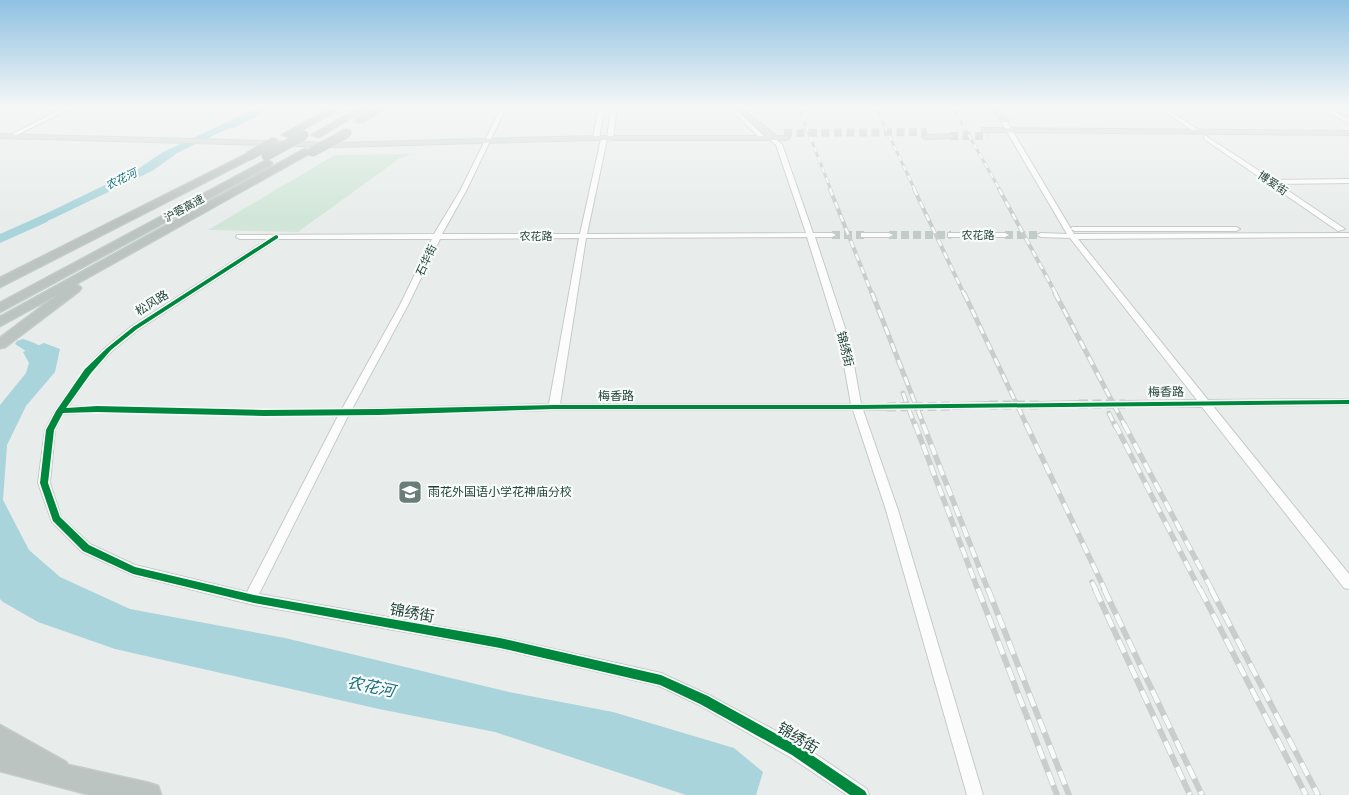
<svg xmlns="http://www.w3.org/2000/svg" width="1349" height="795" viewBox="0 0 1349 795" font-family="'Nunito Sans','Noto Sans SC',sans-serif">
<rect width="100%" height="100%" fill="#e8edeb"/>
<path fill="#d1e6d8" d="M411,154l-11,4 -102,74 -90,-2 127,-75z"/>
<path fill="#a9d4db" d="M262,106h13c-22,12 -44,27 -70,27z
M160,154h16l-24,17 -98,47 -23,10 -19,2 126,-61z
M44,343l16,6 -5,23 -29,34 -19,39 -4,55 26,50 31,27 70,32 155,29 224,54 104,20 121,36 29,24 -7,23h-70l-191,-63 -116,-23 -264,-60 -77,-27 -35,-20 -3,-3v-194l26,-32 3,-10 -6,-11z"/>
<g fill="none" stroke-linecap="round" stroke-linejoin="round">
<path fill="#a9d4db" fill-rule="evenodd" d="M262,106h12l-103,50 -23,15 -6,-3 21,-16z
M43,215l6,4 -2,3 -47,21v-9z
M23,339c11,3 21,8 28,17l-4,14h-12l-2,-4 2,-9 -20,-13 2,-3z"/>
<path stroke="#c1cbc8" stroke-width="8" stroke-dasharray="8 4" stroke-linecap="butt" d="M832,235h32
M889,235h62
M1005,235h36"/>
<path stroke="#c1cbc8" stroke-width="9" stroke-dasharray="9 4.5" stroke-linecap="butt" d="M1079,404h46
M989,405h50
M887,407l66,-1"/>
<path stroke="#c1cbc8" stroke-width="8" stroke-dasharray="8 4.5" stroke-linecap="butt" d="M784,133l143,-1
M950,136h38"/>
<g stroke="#c5cac8" stroke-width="2">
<path id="minor" d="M68,106h7l-62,31 -5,-1z
M502,106h5l-41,85 -24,43h138l21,-95 3,-2 3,2 -20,95 219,-1 -30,-88 -8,-7 5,-1 9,7 31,89h19l4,2 -4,2h-17l35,106 11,61h26l5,3 -5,3h-24l35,100 85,285h-16l-81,-285 -33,-100h-299l-206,6 -89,178 241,43 161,36 48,22 93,50 65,44 2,6h-22l-57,-38 -91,-52 -40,-19 -159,-37 -246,-44 -121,-30 -51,-23 -30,-30 -14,-39 7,-53 10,-19 30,-42 21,-22 26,-21 136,-87h-28l-4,-2 1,-2 197,-1 26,-43zM807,237l33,106 11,61h-291l26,-166zM579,238l-30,166 -197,5 56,-104 32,-66zM278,239h154l-32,66 -58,104 -78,1 -167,-4 -29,1 23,-34 21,-22 26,-21zM97,412l167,4h74l-91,176 -112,-27 -45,-21 -29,-27 -11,-34 5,-53 8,-16z
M599,106h6l-6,32 -3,2 -3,-2z
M611,106h6l-4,33 -3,2 -3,-2z
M727,106h5l33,31v2h-4z
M996,106h5l8,19 65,109 275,-1v4l-271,2 130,161 141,-1v6l-136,1 136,168v15l-5,-1 -142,-181 -81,-1 -1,-2 5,-3 72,-1 -127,-162 -29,-1 -4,-2 4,-2 26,1 -64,-109z
M1157,106h6l38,26 -5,1z
M1316,106h7l26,13v4z
M1206,136l67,44 76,-1v4l-71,1 67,45 -7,2 -134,-92v-2z
M1072,227h164l4,2 -4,2h-161l-4,-2z
M861,233h28l4,2 -4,2h-28z
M948,233h57l4,2 -4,2h-57z
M1079,401l5,3 -1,2 -44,2 -5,-3 5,-3z
M989,402l4,1 1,2 -1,2 -40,2 -5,-3 5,-3z"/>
</g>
<g stroke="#c3ccc9" stroke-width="2">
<path id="major" d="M732,106h7l38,30h9l4,2 -4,2h-190l-260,7 -336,-9v-4l336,9 260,-7h171z
M990,106h7l11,14 -1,2h-6z
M982,128l367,3v4l-364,-3h-3z
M950,134h3v4l-27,1 -4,-2 4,-2z"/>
</g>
<g stroke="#c3ccc9" stroke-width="3">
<path id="highway" d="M335,106h10l-56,31 -7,-2z
M362,106h9l-52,31 -7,-2z
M378,106h9l-24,16h-6v-4z
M305,149l3,1v4l-232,130 5,4 -2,3 -74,56 -5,1v-10l60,-45 -60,33v-9z
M249,153l5,3 -2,2 -252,129v-9z
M267,160l5,3 -2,2 -270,147v-9z
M0,725l66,37 2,3 81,18 9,3 3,9h-70l-91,-24z"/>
</g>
<use href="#minor" fill="#fcfcfc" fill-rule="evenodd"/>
<use href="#major" fill="#cfd7d5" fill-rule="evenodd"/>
<use href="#highway" fill="#bcc4c2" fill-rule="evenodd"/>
<g stroke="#c9cdcc" stroke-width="3">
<path id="rail-far4" d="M798,106l33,84
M875,106l40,84
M952,106l48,84"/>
</g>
<g stroke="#c9cdcc" stroke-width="4">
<path id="rail-far3" d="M830,189l42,105
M914,189l50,105
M999,189l57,105"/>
</g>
<g stroke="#c9cdcc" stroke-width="5">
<path id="rail-far2" d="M872,293l52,133
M964,293l63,133
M1055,293l70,133
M903,393l12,33
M1109,413l6,13"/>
</g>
<g stroke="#c9cdcc" stroke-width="5.5">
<path id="rail-far1" d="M915,424l63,166
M923,424l65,166
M1026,424l79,166
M1115,424l85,166
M1124,424l88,166
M1092,582l4,8"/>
</g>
<g stroke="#c9cdcc" stroke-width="6">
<path id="rail" d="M978,589l79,206
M988,589l81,206
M1095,589l95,206
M1104,589l98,206
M1200,589l106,206
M1211,589l107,206"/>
</g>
<use href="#rail-far4" stroke="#f7fbf9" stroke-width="2" stroke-dasharray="5.5" stroke-linecap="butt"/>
<use href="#rail-far3" stroke="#f7fbf9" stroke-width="2.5" stroke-dasharray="7" stroke-linecap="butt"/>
<use href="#rail-far2" stroke="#f7fbf9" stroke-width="3" stroke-dasharray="9" stroke-linecap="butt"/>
<use href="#rail-far1" stroke="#f7fbf9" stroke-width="4" stroke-dasharray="11" stroke-linecap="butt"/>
<use href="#rail" stroke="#f7fbf9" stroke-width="4.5" stroke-dasharray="14" stroke-linecap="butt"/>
<g stroke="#c3ccc9" stroke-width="10" stroke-linecap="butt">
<path id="highway-bridge" d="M312,152l35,-19
M249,156l25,-14
M266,156l38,-21"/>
</g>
<use href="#highway-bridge" stroke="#bcc4c2" stroke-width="9"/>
<g stroke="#f7fbf9" stroke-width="3">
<path id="cycleway" d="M276,235l2,1v2l-141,91 -26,21 -20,23 -25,35 31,-2 167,4 115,-1 175,-4h303l492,-5v4l-492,5h-303l-175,6 -115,1 -167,-4 -34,1 -9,17 -6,53 12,34 29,28 46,22 119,28 246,43 161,37 47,21 92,51 65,44 2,4h-17l-58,-40 -92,-51 -40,-19 -160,-37 -246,-45 -121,-29 -50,-23 -30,-30 -13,-38 6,-53 10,-19 29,-42 22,-21 26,-21z"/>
</g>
<use href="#cycleway" fill="#00873e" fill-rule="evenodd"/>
</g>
<linearGradient id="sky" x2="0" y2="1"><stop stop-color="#8fc1e3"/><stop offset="0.49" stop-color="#f5f7f6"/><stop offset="1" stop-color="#f5f7f6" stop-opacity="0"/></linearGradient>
<rect width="1349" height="217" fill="url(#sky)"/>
<defs>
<g id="school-square" transform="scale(1.25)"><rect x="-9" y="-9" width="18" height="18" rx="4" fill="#697e78" stroke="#f7fbf9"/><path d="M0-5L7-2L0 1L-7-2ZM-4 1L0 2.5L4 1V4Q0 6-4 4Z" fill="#fff"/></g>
</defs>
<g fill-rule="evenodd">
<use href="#school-square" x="410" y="492"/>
</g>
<g text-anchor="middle" stroke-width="4.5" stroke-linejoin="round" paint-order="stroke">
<g font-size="11" font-style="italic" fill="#1c6f80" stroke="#f7fbf9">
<text transform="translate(121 179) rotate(-26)" y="4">农花河</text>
</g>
<g font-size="11" fill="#24423a" stroke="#f7fbf9">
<text transform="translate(1273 183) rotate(34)" y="4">博爱街</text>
<text transform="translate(184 208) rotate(-29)" y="4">沪蓉高速</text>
<text x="978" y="239">农花路</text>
<text x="536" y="240">农花路</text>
<text transform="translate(426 260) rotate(-65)" y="4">石华街</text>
</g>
<g font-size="12" fill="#24423a" stroke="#f7fbf9">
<text transform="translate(152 303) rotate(-32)" y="4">松风路</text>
<text transform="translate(845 349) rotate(76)" y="4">锦绣街</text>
<text transform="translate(1166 392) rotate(-1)" y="4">梅香路</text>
<text x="616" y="400">梅香路</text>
</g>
<g font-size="12" fill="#24423a" stroke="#f7fbf9" text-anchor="start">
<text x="428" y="496">雨花外国语小学花神庙分校</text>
</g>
<g font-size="15" fill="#24423a" stroke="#f7fbf9">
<text transform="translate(412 613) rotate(10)" y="5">锦绣街</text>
<text transform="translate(798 738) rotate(31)" y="5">锦绣街</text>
</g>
<g font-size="16" font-style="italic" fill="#1c6f80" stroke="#f7fbf9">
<text transform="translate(371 686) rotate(12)" y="6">农花河</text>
</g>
</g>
</svg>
